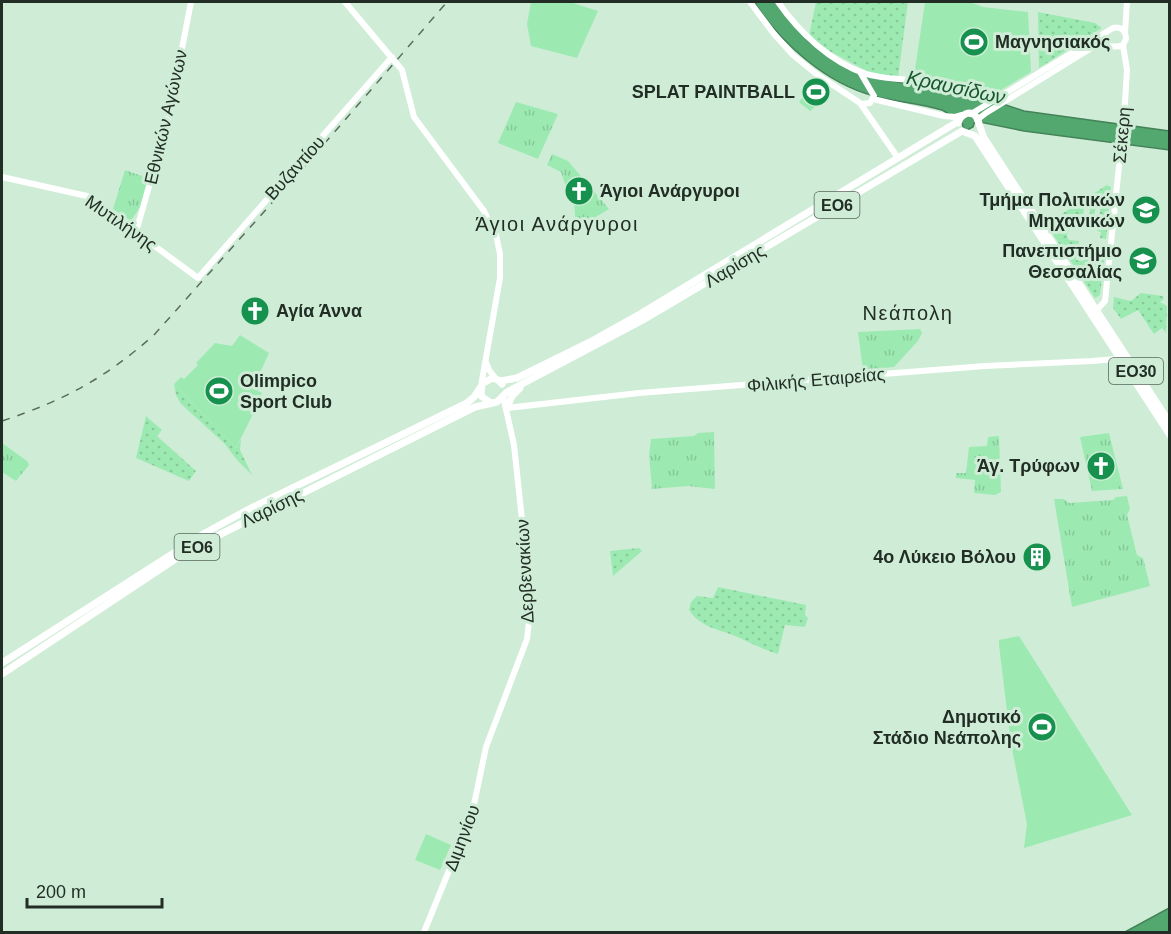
<svg xmlns="http://www.w3.org/2000/svg" width="1171" height="934" viewBox="0 0 1171 934" font-family="Helvetica,sans-serif">
<defs>
<pattern id="grass-dots" width="8" height="8" patternUnits="userSpaceOnUse" patternTransform="scale(1.5)"><rect width="8" height="8" fill="#9ceab2"/><path d="M2 2h.1M6 6h.1" fill="none" stroke="#86c999" stroke-width="1.8" stroke-linecap="round"/></pattern>
<pattern id="park-tufts" width="24" height="20" patternUnits="userSpaceOnUse" patternTransform="scale(1.5)"><rect width="24" height="20" fill="#9ceab2"/><path d="M3 7l-1-3M5 7V3M7 7l1-3M15 17l-1-3M17 17v-4M19 17l1-3" fill="none" stroke="#86c999"/></pattern>
</defs>
<rect width="100%" height="100%" fill="#cfedd6"/>
<path fill="url(#grass-dots)" d="M816,2h92l-10,76 -31,-7 -36,-19 -22,-16z
M1038,12l57,11 7,5 -63,40z
M1107,185l4,2 -5,52 -6,-1 1,-6 -4,-1 4,-26h-5l-2,12h-5l2,-13 -6,-1 -4,27 -12,-1 -2,7 2,4 10,1 -3,19 7,1 2,-13h4l-1,13 5,1 1,-8h4l1,-8h7l-6,49 -5,3 -49,-74z
M1141,293l22,3 1,3 -4,3 7,4 -1,27 -4,-5 -8,6 -16,-24 -17,9 -8,-11 1,-11 17,4z
M174,384l62,64 5,-9 -1,11 12,25 -15,-15 -13,-17 -43,-39 -5,-9z
M146,416l16,14 -5,6 39,35 -7,10 -53,-23z
M639,548l3,3 -29,25 -3,-25z
M718,587l88,18 -1,10 3,3 -3,9 -20,-2 -7,29c-13,-4 -24,-9 -36,-15 -18,-9 -41,-10 -53,-29l2,-8 6,-6 16,2z"/>
<path fill="url(#park-tufts)" d="M516,102l42,12 -20,45 -40,-16z
M552,154l16,7 41,48 -30,18h-3l-2,-24 -4,-4 -9,-27 -14,-7z
M125,170l23,8 -8,29 -9,14 -18,-12z
M920,329l2,4 -4,8 -24,26 -31,3 -5,-38z
M714,432l1,57 -27,-3 -36,3 -3,-33 2,-17 43,-3 4,-3z
M1109,433l14,56 -31,2 -12,-54z
M999,436l2,56 -6,3 -21,-2 1,-13 -19,-2v-5h10l3,-26 18,-1 1,-9z
M2,443l25,18 2,4 -13,16 -14,-9z
M1127,496l3,13 -3,6 10,40 6,3 7,28 -78,21 -18,-108h10l5,4 44,-3 3,-3z"/>
<path fill="#9ceab2" d="M531,2h39l28,9 -21,47 -46,-12 -4,-22z
M925,2h45l13,5 45,5 3,60 -30,18 -87,-14z
M816,78l13,8 -8,13 -3,-1 -4,6 2,2 -6,5 -11,-9z
M240,335l29,18 -16,35 9,5 -3,4 2,1 -25,50 -62,-64 7,-7 3,2 14,-14 -2,-2 19,-20 17,3z
M1019,636l113,179 -108,33 3,-24 -16,-80 -12,-99v-5z
M426,834l25,11 -11,25 -25,-10z"/>
<path fill="#53a86f" stroke="#448359" stroke-width="1.5" d="M754,2h21l34,40 60,35 107,18 48,16 145,20v19l-145,-19 -49,-10 -2,6 -6,3 -4,-3 -1,-6c-7,-3 -14,-8 -20,-11 -22,-7 -46,-8 -68,-14 -49,-13 -93,-53 -120,-94z
M1169,908v24h-46h2z"/>
<g fill="none" stroke-linecap="round" stroke-linejoin="round">
<path stroke="#fff" stroke-width="6" d="M345,2l57,68 12,47 70,94 12,24 4,19v24l-19,108
M750,2l24,32 19,21 22,18 45,30 38,55
M778,2c21,30 52,60 88,72 16,5 33,4 50,7 28,4 57,9 86,14
M1125,32l2,-30
M860,72l14,24 -4,7 -8,1
M873,99l71,17 11,1 7,-2
M971,114l142,-86c8,-2 13,3 13,11l-3,6
M977,120l9,-7 107,-66c11,-5 20,3 30,-2
M2,177l85,19 111,82 194,-221
M136,232l32,-112 23,-118
M1095,312l10,-11 19,-183 3,-48 -4,-25
M486,362l3,8 7,9
M507,408l132,-15 346,-27 107,-5 24,-2 6,-3
M424,932l48,-118 14,-67 41,-108 4,-35 -17,-159 -11,-49"/>
<path stroke="#fff" stroke-width="7" d="M958,123c2,-8 13,-15 19,-5 3,7 4,13 7,20l186,285
M962,131l13,5 195,299
M500,381l17,-3 73,-36 50,-28 319,-193
M491,403l-10,-7 1,-12 10,-6 6,2 4,4
M507,408l5,-12 8,-8
M2,663l203,-130 46,-25 216,-105 7,-6 6,-9
M2,674l175,-116 30,-17 268,-134 22,-5 10,-10 136,-72 319,-189"/>
<path stroke="#5a6c5f" stroke-width="1.5" stroke-dasharray="8 8" stroke-linecap="butt" d="M2,421c63,-21 102,-42 152,-86l158,-177 135,-156"/>
</g>
<defs>
<g id="stadium-disc" transform="scale(1.5)"><circle r="9.5" fill="#16914e" stroke="#cfedd6"/><path d="M0-5a6.5 5 0 1 0 0 10a6.5 5 0 1 0 0-10ZM-3.5-1.8h7v3.6h-7Z" fill="#fff"/></g>
<g id="church-disc" transform="scale(1.5)"><circle r="9.5" fill="#16914e" stroke="#cfedd6"/><path d="M-1.2-6h2.4v3.5h3.3v2.4h-3.3V6h-2.4V-.1h-3.3v-2.4h3.3Z" fill="#fff"/></g>
<g id="university-disc" transform="scale(1.5)"><circle r="9.5" fill="#16914e" stroke="#cfedd6"/><path d="M0-5L7-2L0 1L-7-2ZM-4 1L0 2.5L4 1V4Q0 6-4 4Z" fill="#fff"/></g>
<g id="building-disc" transform="scale(1.5)"><circle r="9.5" fill="#16914e" stroke="#cfedd6"/><path d="M-4-6H4V6H1V3H-1V6H-4ZM-2.5-4.3h1.7v1.8h-1.7ZM.8-4.3h1.7v1.8H.8ZM-2.5-1h1.7V.8h-1.7ZM.8-1h1.7V.8H.8Z" fill="#fff"/></g>
</defs>
<g fill-rule="evenodd">
<use href="#stadium-disc" x="974" y="42"/>
<use href="#stadium-disc" x="816" y="92"/>
<use href="#church-disc" x="579" y="191"/>
<use href="#university-disc" x="1146" y="210"/>
<use href="#university-disc" x="1143" y="261"/>
<use href="#church-disc" x="255" y="311"/>
<use href="#stadium-disc" x="219" y="391"/>
<use href="#church-disc" x="1101" y="466"/>
<use href="#building-disc" x="1037" y="557"/>
<use href="#stadium-disc" x="1042" y="727"/>
</g>
<g text-anchor="middle" stroke-width="6" stroke-linejoin="round" paint-order="stroke">
<g fill="#cfedd6" stroke="#56675a" stroke-width="1.5">
<rect x="814.5" y="192" width="45" height="26" rx="4.5"/>
<rect x="1109" y="358" width="54" height="26" rx="4.5"/>
<rect x="174.5" y="534" width="45" height="26" rx="4.5"/>
</g>
<g font-size="16" font-weight="bold" fill="#222e25">
<text x="837" y="211">ΕΟ6</text>
<text x="1136" y="377">ΕΟ30</text>
<text x="197" y="553">ΕΟ6</text>
</g>
<g font-size="18" font-weight="bold" fill="#222e25" stroke="#cfedd6" text-anchor="end">
<text x="995" y="48" text-anchor="start">Μαγνησιακός</text>
<text x="795" y="98">SPLAT PAINTBALL</text>
<text x="600" y="197" text-anchor="start">Άγιοι Ανάργυροι</text>
<text x="1125" y="206">Τμήμα Πολιτικών<tspan x="1125" dy="21">Μηχανικών</tspan></text>
<text x="1122" y="257">Πανεπιστήμιο<tspan x="1122" dy="21">Θεσσαλίας</tspan></text>
<text x="276" y="317" text-anchor="start">Αγία Άννα</text>
<text x="240" y="387" text-anchor="start">Olimpico<tspan x="240" dy="21">Sport Club</tspan></text>
<text x="1080" y="472">Άγ. Τρύφων</text>
<text x="1016" y="563">4ο Λύκειο Βόλου</text>
<text x="1021" y="723">Δημοτικό<tspan x="1021" dy="21">Στάδιο Νεάπολης</tspan></text>
</g>
<g font-size="18" fill="#222e25" stroke="#cfedd6">
<text transform="translate(166 117) rotate(-77)" y="6">Εθνικών Αγώνων</text>
<text transform="translate(1122 135) rotate(-85)" y="6">Σέκερη</text>
<text transform="translate(295 168) rotate(-48)" y="6">Βυζαντίου</text>
<text transform="translate(121 223) rotate(35)" y="6">Μυτιλήνης</text>
<text transform="translate(735 266) rotate(-31)" y="6">Λαρίσης</text>
<text transform="translate(816 380) rotate(-5)" y="6">Φιλικής Εταιρείας</text>
<text transform="translate(272 508) rotate(-26)" y="6">Λαρίσης</text>
<text transform="translate(525 571) rotate(-93)" y="6">Δερβενακίων</text>
<text transform="translate(462 838) rotate(-69)" y="6">Διμηνίου</text>
</g>
<g font-size="20" font-style="italic" fill="#17552f" stroke="#cfedd6">
<text transform="translate(956 87) rotate(12)" y="7">Κραυσίδων</text>
</g>
<g font-size="20" letter-spacing="1.5" fill="#222e25" stroke="#cfedd6">
<text x="557" y="231">Άγιοι Ανάργυροι</text>
<text x="908" y="320">Νεάπολη</text>
</g>
</g>
<rect width="1171" height="934" fill="none" stroke="#222e25" stroke-width="6"/>
<path d="M27 898v9h135v-9" fill="none" stroke="#222e25" stroke-width="3"/>
<text x="36" y="898" font-size="18" fill="#222e25" stroke="#cfedd6" stroke-width="4.5" paint-order="stroke">200 m</text>
</svg>
